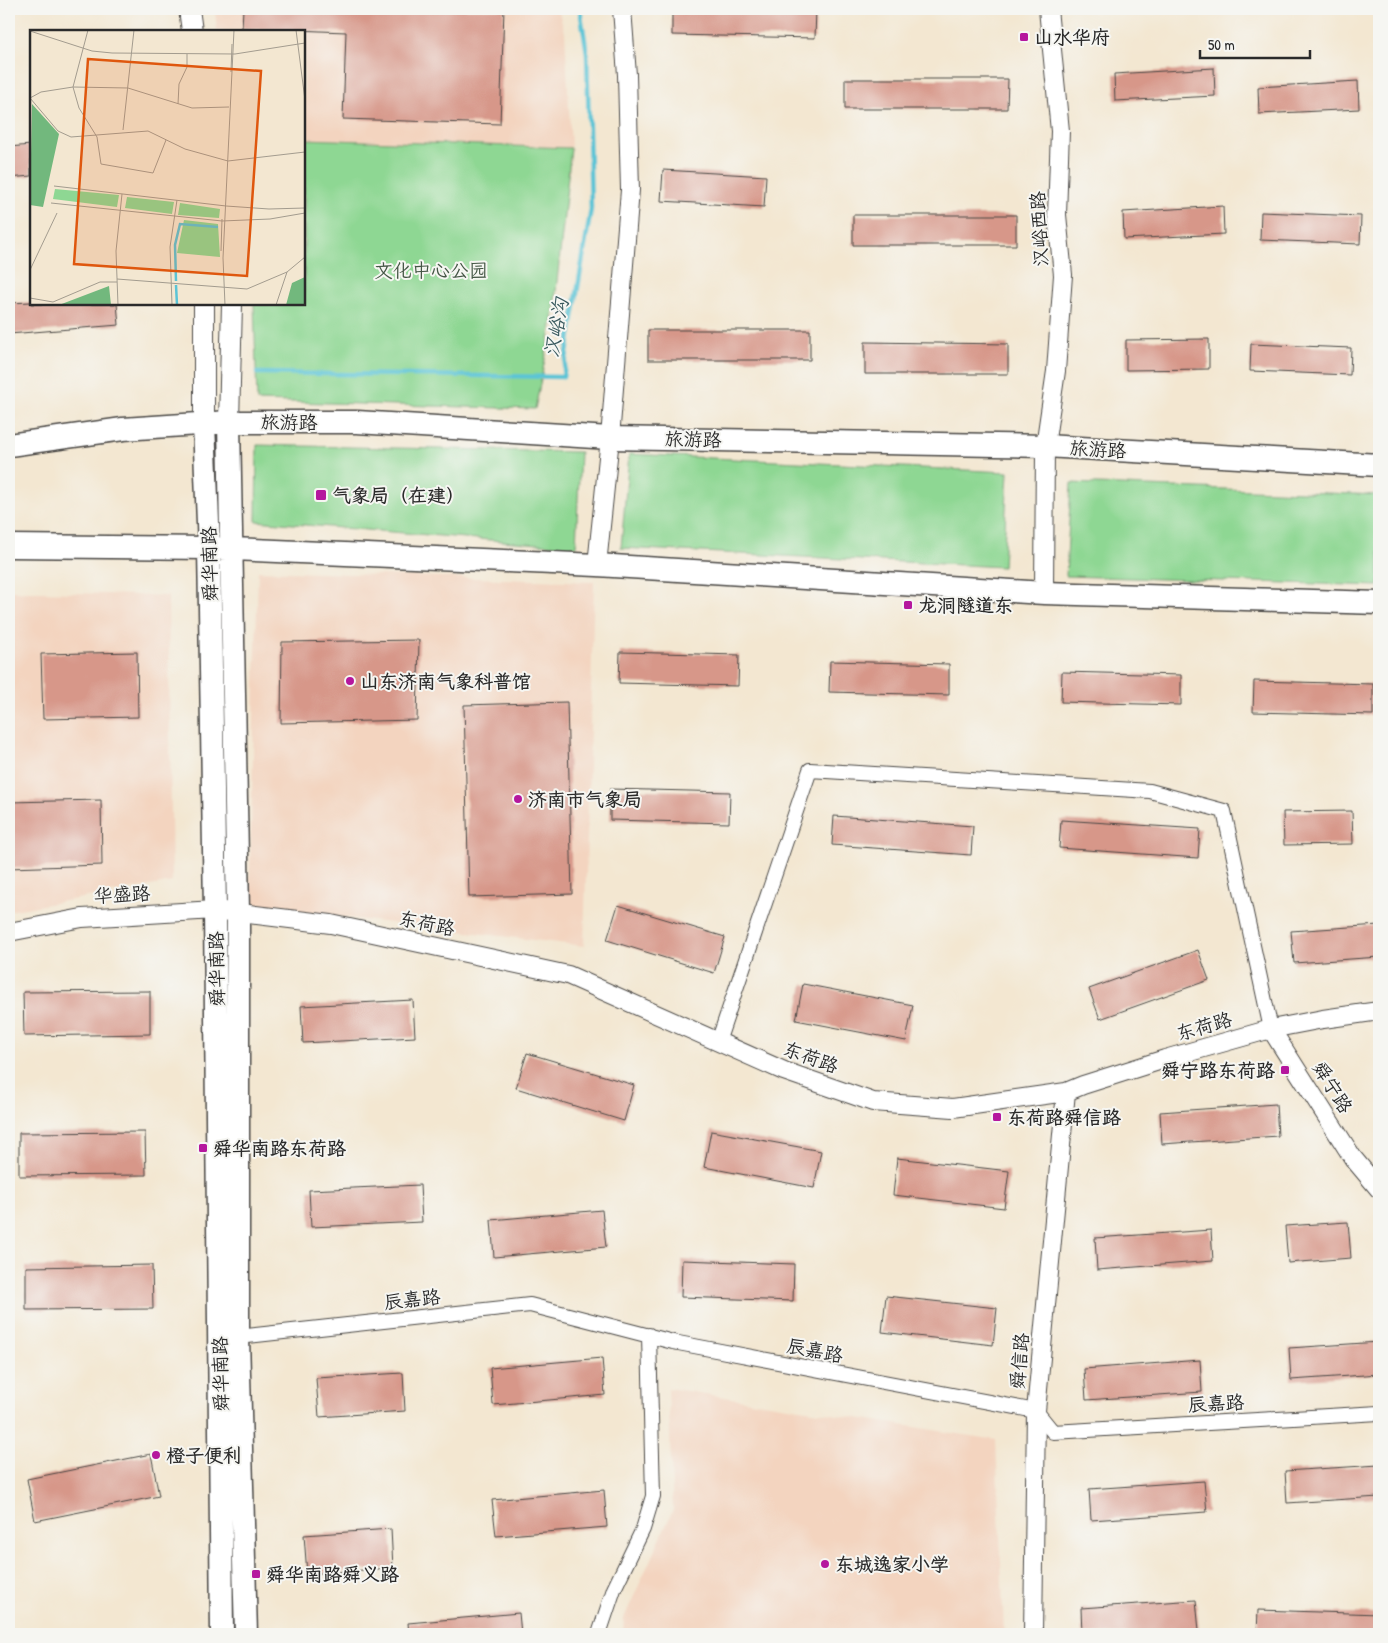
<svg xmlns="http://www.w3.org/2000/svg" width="1388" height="1643" viewBox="0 0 1388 1643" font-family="'Patrick Hand','LXGW WenKai TC',sans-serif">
<rect width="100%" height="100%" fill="#f6f6f2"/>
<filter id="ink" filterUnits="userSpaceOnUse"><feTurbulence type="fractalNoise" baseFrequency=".02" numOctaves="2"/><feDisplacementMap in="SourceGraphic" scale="10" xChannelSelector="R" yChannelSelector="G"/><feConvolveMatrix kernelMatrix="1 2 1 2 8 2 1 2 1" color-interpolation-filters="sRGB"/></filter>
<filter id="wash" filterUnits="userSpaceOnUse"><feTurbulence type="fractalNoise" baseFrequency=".0096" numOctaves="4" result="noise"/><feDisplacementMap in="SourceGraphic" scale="20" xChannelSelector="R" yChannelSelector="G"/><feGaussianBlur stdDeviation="1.12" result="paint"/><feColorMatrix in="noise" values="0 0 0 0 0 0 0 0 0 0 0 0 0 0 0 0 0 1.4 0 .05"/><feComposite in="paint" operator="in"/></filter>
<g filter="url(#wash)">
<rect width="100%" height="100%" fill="#f3e7d1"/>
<path fill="#f3d4bf" d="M215,9h343l7,23 6,116 -267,-9v-108h-87z
M258,571l336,11 -10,364 -335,-40z
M9,591l159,5 4,286 -163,29z
M668,1388l328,52 8,194h-381l1,-16 49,-108z"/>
<path fill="#8ed793" stroke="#5c815f" d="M304,139l267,9 -18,172 -18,89 -278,-8 -3,-97h50z
M257,445l323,7 -4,95 -320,-26z
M629,454l379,18 -5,95 -382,-19z
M1071,483l308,12v91l-313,-10z"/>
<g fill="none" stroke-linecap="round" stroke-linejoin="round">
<path stroke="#5bc4d6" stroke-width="4.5" d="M257,373l306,4 28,-168 -4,-156 -7,-44"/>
</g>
<g id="blocks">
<path fill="#d79789" d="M243,9h261l-4,115 -157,-5 3,-87 -104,-4z
M672,9h144l-1,29 -143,-3z
M1214,68l1,28 -100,5 -1,-27z
M845,79h163l-1,30h-162z
M1358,81l1,28 -100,5 -1,-27z
M31,145v31l-22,2v-31z
M663,170l103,6 -2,31 -103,-6z
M1223,206l1,28 -100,5 -1,-27z
M1261,212l100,4 -1,28 -100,-4z
M853,215h163v30h-163z
M31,302v2h86l2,21 -110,9v-31z
M648,330h162v30h-162z
M1209,339v30l-83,1v-30z
M865,342l143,2v30h-143z
M1251,344l100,4 -1,27 -100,-4z
M419,640l-2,80 -136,3 1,-81z
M137,652l1,65 -95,2 -2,-65z
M620,652l119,3 -1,31 -119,-3z
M830,661l119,3v31l-120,-3z
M1062,672l119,3v30l-120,-3z
M1254,681l119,3v31l-120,-3z
M567,702l5,192 -103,3 -5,-192z
M610,789l120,3 -1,31 -119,-3z
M101,800l1,65 -93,3v-66z
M1352,811l1,33 -69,1 -1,-33z
M834,816l139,10 -2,29 -139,-10z
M1061,820l139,9 -2,29 -139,-10z
M618,905l107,32 -11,36 -107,-33z
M1379,925v32l-85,6 -3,-32z
M1198,950l11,30 -109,39 -11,-30z
M803,984l110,21 -7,36 -110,-21z
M150,991v43l-126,2 -1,-44z
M413,1000l2,37 -112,6 -2,-37z
M527,1053l107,32 -10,36 -108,-33z
M1276,1104l2,32 -116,8 -2,-32z
M711,1131l110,20 -7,37 -110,-21z
M145,1132l1,43 -127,1v-43z
M897,1158l112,13 -5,37 -111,-13z
M420,1185l2,37 -111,5 -2,-37z
M602,1210l4,37 -112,10 -3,-37z
M1348,1222l3,36 -63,5 -3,-37z
M1211,1230l2,31 -116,9 -2,-32z
M682,1260l112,4 -1,37 -112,-4z
M152,1265l1,44 -127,1v-43z
M886,1296l111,12 -4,37 -111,-13z
M1379,1342v32l-88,6 -2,-32z
M602,1358l3,37 -112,10 -3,-37z
M1200,1360l2,32 -116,8 -2,-31z
M403,1373l2,38 -86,6 -3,-39z
M151,1454l8,42 -124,25 -8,-42z
M1379,1465v32l-92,6 -2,-32z
M1204,1481l3,31 -116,8 -2,-31z
M604,1490l3,37 -111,9 -4,-36z
M391,1529l2,39 -86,6 -3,-39z
M1196,1600l3,31 -45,3h-72l-1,-26z
M1258,1610l121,4v20h-122z
M519,1613l2,21h-112l-1,-11z"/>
</g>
</g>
<g filter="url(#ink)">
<use href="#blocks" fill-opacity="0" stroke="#494744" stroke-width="1"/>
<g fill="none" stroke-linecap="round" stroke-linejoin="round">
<g stroke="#494744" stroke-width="16">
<path id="minor" d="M718,1042l92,-272 340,21 74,20 47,218
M238,1337l292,-32 143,37 363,69 17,21 326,-19
M599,1634l15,-45 29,-60 10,-33 -4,-161"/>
</g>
<g stroke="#494744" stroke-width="20">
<path id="tertiary" d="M597,565l13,-127 20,-248 -3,-115 -5,-66
M1044,593l1,-147 11,-75 7,-96 -6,-60 3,-84 -12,-122
M9,932l73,-14 133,-8 116,14 237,51 216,96 89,31 80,6 113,-16 17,-7 82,-26 106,-30 52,-10 56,-8
M1271,1029l82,129 26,31
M1033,1634l3,-223 30,-319"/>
</g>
<g stroke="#494744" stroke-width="22">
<path id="secondary" d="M189,9l3,22
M229,422l3,-118
M204,424v-120"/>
</g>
<g stroke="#494744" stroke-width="25">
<path id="primary" d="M229,422l9,490v425l8,297
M204,424l5,124 6,362 7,724
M9,445l114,-16 106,-7h128l253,16 435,8 334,19
M9,546l200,2 388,17 447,28 335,10"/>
</g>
<use href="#minor" stroke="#fff" stroke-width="14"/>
<use href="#tertiary" stroke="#fff" stroke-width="18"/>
<use href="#secondary" stroke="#fff" stroke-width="20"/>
<use href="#primary" stroke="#fff" stroke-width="22"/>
</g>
</g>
<g fill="#b5179e" stroke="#f6f6f2" stroke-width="2">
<rect x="1019" y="32" width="10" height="10" rx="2.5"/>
<rect x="315" y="489" width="12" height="12" rx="2.5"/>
<rect x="903" y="600" width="10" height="10" rx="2.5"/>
<circle cx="350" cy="681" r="5"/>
<circle cx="518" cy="799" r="5"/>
<rect x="1280" y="1065" width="10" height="10" rx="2.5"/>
<rect x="992" y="1112" width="10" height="10" rx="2.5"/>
<rect x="198" y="1143" width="10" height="10" rx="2.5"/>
<circle cx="156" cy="1455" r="5"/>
<circle cx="825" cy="1564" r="5"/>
<rect x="251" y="1569" width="10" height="10" rx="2.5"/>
</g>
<g text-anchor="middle" stroke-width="4" stroke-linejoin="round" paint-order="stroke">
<g font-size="19" font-weight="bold" fill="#2b2b2b" stroke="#f6f6f2" text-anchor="start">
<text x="1034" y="44">山水华府</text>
<text x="332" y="502">气象局（在建）</text>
<text x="918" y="612">龙洞隧道东</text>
<text x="360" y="688">山东济南气象科普馆</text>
<text x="528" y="806">济南市气象局</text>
<text x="1275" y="1077" text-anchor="end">舜宁路东荷路</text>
<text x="1007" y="1124">东荷路舜信路</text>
<text x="213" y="1155">舜华南路东荷路</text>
<text x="166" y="1462">橙子便利</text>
<text x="835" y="1571">东城逸家小学</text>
<text x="266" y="1581">舜华南路舜义路</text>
</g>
<g font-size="19" fill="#2b2b2b" stroke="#f6f6f2">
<text transform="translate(1039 229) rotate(-93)" y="7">汉峪西路</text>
<text x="289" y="429">旅游路</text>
<text transform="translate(693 439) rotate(1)" y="7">旅游路</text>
<text transform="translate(1098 449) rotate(3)" y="7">旅游路</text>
<text transform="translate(209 564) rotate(-91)" y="7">舜华南路</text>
<text transform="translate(122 894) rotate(-3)" y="7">华盛路</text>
<text transform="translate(427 923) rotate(12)" y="7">东荷路</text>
<text transform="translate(216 969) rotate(-91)" y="7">舜华南路</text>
<text transform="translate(1204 1026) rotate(-16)" y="7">东荷路</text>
<text transform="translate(811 1057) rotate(20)" y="7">东荷路</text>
<text transform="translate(1333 1087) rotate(58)" y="7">舜宁路</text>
<text transform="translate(412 1299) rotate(-6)" y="7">辰嘉路</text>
<text transform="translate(815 1350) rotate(11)" y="7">辰嘉路</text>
<text transform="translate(1019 1361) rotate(-85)" y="7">舜信路</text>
<text transform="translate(220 1374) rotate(-91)" y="7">舜华南路</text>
<text transform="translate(1216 1403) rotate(-3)" y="7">辰嘉路</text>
</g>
<g font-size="19" fill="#445645" stroke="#f6f6f2">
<text x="431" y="277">文化中心公园</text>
</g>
<g font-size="20" font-style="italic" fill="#39595e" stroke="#f6f6f2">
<text transform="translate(556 328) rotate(-80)" y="7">汉峪沟</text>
</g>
</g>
<g transform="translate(30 30)">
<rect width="275" height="275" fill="#f3e7d1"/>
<path d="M25,159l64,6 -2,12 -64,-8zM97,167l47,5 -2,12 -47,-6zM150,173l40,6 -1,9 -41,-3zM154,190l34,4 2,33 -43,-4z" fill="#8ed793"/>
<path d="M2,74l27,30 -16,73 -13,-2zM275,247v28h-19l6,-22zM79,256l2,19h-52z" fill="#72b87d"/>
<path fill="none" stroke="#5bc4d6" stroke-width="2.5" d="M146,251l-1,-36 5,-21 38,3M146,255l1,20"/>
<path fill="none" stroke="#a39c8f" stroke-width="1" d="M58,0l-15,57 6,21 18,29 4,27 52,9 13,-33M266,0l9,70M0,1l62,20 20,2 123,1 70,-11M201,42l1,-28M0,68l28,33 13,6 77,-6 37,18 43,12 77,-9M0,68l11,-6 32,-5 55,1 64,20 37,-1M148,74l1,-20 8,-17v-13M93,100l11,-100M24,156l172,20 43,3 36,-1M21,173l171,18 48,-2 35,-6M191,221l1,-32M0,240l27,-57M87,249l130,10 40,-17 18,-15M0,268l23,4 47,-20h17M88,275l-2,-54 6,-57M142,275l-2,-58 7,-47M195,275l-2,-47 11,-228M246,275l11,-33"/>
<path fill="#df570e" fill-opacity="0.15" stroke="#df570e" stroke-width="2.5" d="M58,29l173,12 -14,205 -173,-12z"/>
<rect width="275" height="275" fill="none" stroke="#2b2b2b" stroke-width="2.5"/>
</g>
<rect width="1388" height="1643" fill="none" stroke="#f6f6f2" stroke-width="30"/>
<path d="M1200 50v8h110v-8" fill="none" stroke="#2b2b2b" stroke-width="2.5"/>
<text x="1208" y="50" font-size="15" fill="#2b2b2b" stroke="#f6f6f2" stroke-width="4" paint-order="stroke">50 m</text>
</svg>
